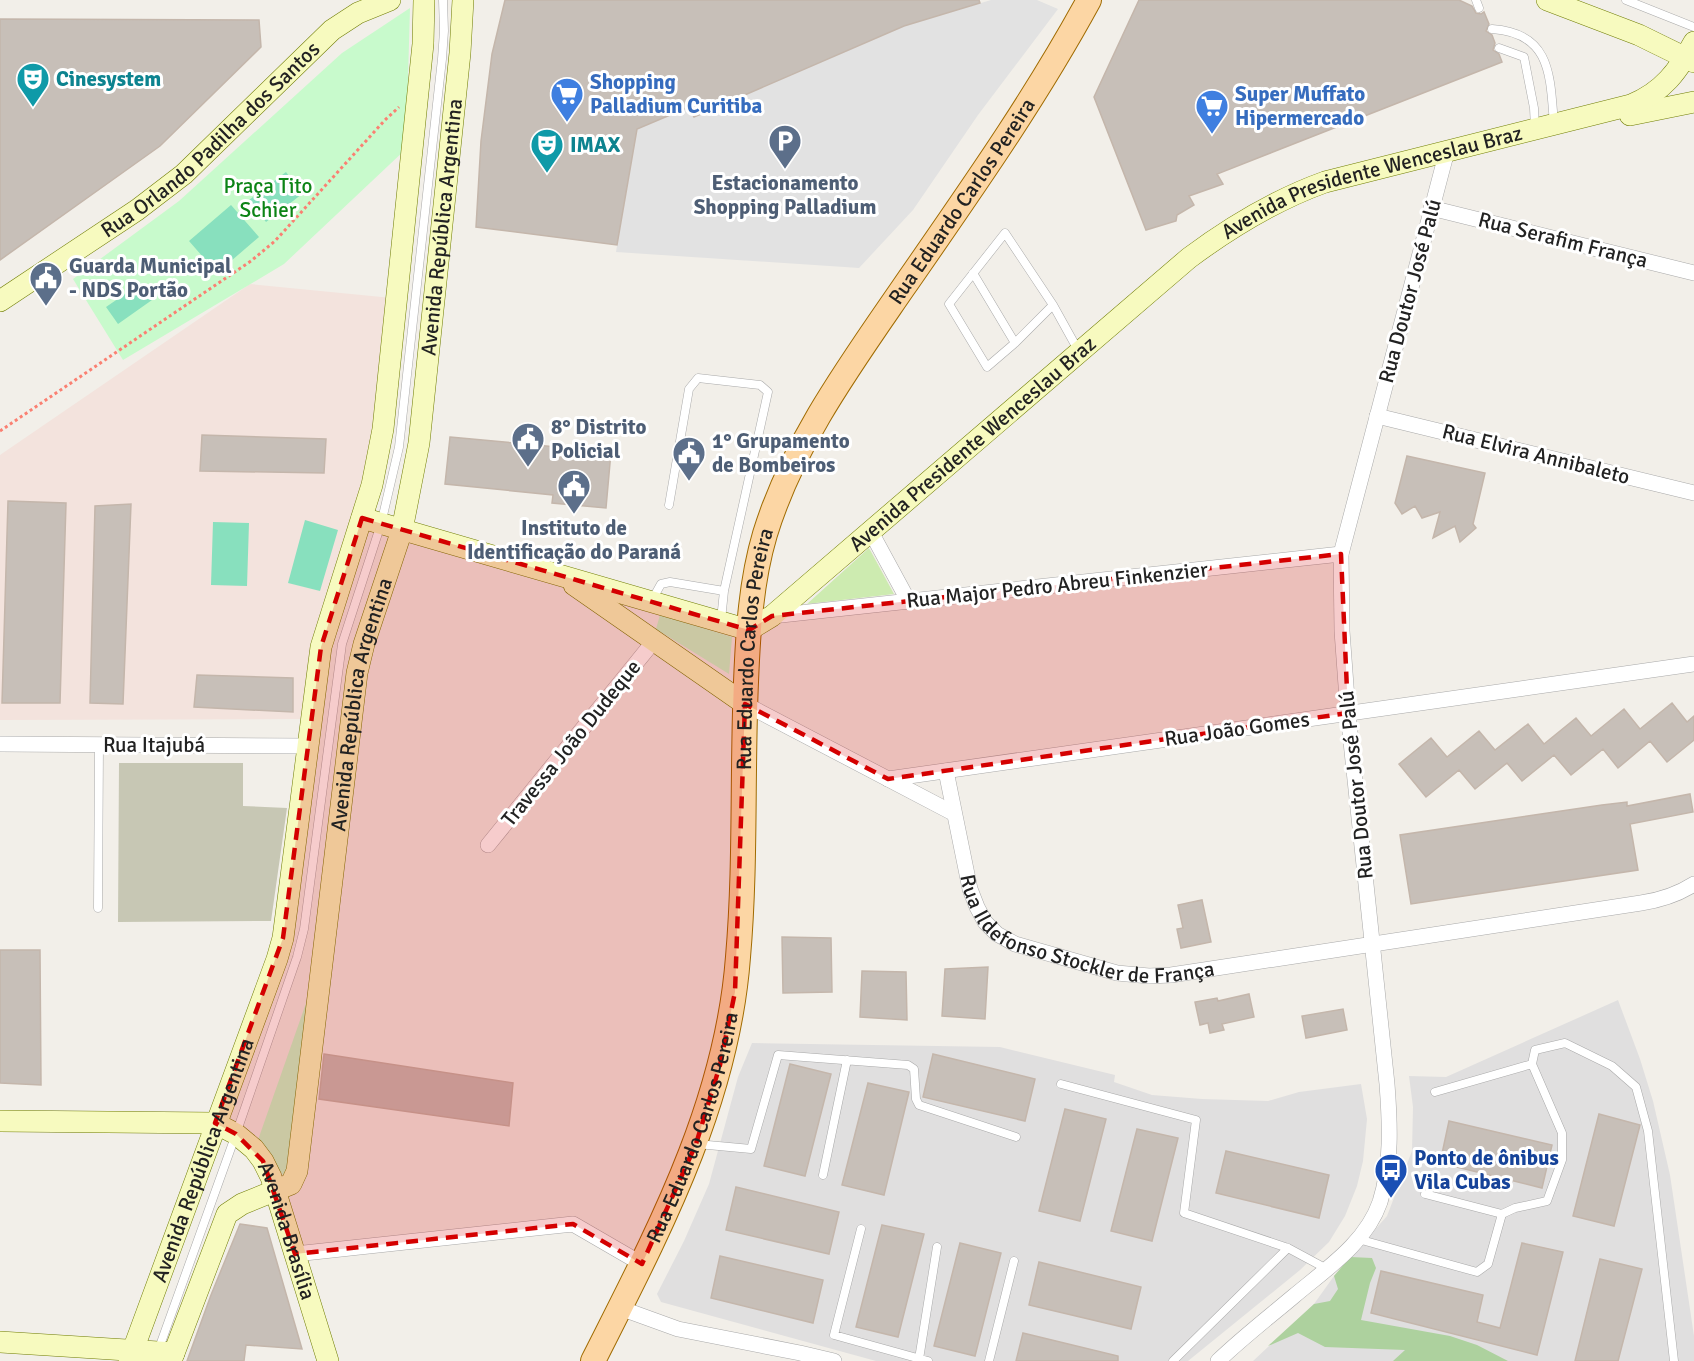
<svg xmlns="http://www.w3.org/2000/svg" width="1694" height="1361" viewBox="0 0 1694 1361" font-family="Signika,sans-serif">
<rect width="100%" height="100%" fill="#f2efe9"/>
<path fill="#e0dfdf" d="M1618,1000l22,59 13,42 17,74 24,161v25h-441l61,-57 20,-28 53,-60 25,-65 1,-44 -4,-31 37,1z
M752,1043l248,4 115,28 -1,7 38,13 50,4 66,2 31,-9 62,-8 6,35 -4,42 -6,25 -12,30 -16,26 -29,28 -112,91h-312l-215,-59 -4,-8 27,-53 25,-57 29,-107z"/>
<path fill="#f3e3dd" d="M250,284l142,14 -22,157 -53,178 -12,86 -305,1v-265z"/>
<path fill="#c7c7b4" d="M119,763h124v43l44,2 -16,113 -153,1z"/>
<path fill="#cdebb0" d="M869,548l25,46 -87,10z"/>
<path fill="#add19e" d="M1350,1257l22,1 4,10 -6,15 -9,37 89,16 27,9 31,16h-115l12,-11 -80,-3 -27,-14 -30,13 46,-42 16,-3 8,-12 -4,-13z"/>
<path fill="#c8facc" d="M410,8l-4,141 -122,115 -161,96 -50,-81 106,-78 163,-148z
M660,615l72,22 -3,37 -73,-45z
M311,989l-26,189 -27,-38z"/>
<path fill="#88e0be" d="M286,172l16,22 -36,28 -17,-22z
M231,205l28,32 -42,36 -28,-32z
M141,283l11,17 -34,24 -12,-17z
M305,520l33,10 -18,61 -32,-8z
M213,522l36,1 -2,63 -36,-1z"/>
<path fill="#e2e2e2" d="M991,0h46l21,9 -80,106 -65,95 -54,58 -243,-16 21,-123 52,-22 5,10 210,-91z"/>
<path fill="#c7bfb8" stroke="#c4b6ab" stroke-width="1.5" d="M505,0h474l1,3 -76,23 -210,91 -5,-10 -52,22 -20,116 -141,-18 5,-86 11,-87z
M1139,0h320l13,6 4,7 5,1 3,-2 5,12 -3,7 6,4 3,8 -2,7 6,4 3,8 -285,112 6,10 -34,12 5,9 -17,10 -1,6 -30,9 -52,-133z
M0,19l259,1 2,27 -101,99 -160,114z
M202,435l124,4 -2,34 -124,-2z
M450,437l161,15 -5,56 -54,-5 1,-8 -108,-11z
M1407,456l78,17 -12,51 3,4 -16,14 -5,-16 -22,12 7,-26 -18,6 -7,-12 -13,8 -7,-11z
M8,501l58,2 -6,200h-58z
M131,504l-8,200 -33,-1 5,-197z
M197,675l96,3v34l-99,-5z
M1672,703l15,19 7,-6v24l-27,22 -17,-21 -32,27 -15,-19 -32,26 -17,-20 -32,26 -15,-18 -32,26 -16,-19 -33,27 -27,-33 32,-26 16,19 32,-26 16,19 33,-26 16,20 32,-26 15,18 33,-27 16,20z
M1690,794l3,18 -63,12 8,46 -227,34 -11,-69 202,-30 25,-3v4z
M1202,900l9,42 -30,6 -4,-19 6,-1 -5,-23z
M782,937l49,1 1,54 -49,1z
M0,950h40l1,135 -41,-2z
M988,967l-3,52 -43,-3 3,-47z
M862,971l44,1 1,48 -47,-3z
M1249,994l5,23 -32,7 2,6 -14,3 -2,-10 -8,2 -5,-23 22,-4 1,3z
M1343,1009l4,21 -41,8 -4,-22z
M324,1054l189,29 -4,43 -190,-27z
M933,1054l102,25 -10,42 -102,-24z
M790,1064l41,10 -26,102 -41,-10z
M868,1083l41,9 -25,103 -42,-10z
M1065,1109l41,10 -26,102 -41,-10z
M1599,1114l41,11 -26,101 -41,-10z
M1449,1121l103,24 -10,43 -102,-25z
M1137,1129l41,9 -26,103 -41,-10z
M1226,1151l103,24 -10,43 -103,-25z
M736,1187l103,25 -10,42 -103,-24z
M240,1224l27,4 35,121 -56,-4 -2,16h-57l24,-66z
M882,1225l42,9 -26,103 -42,-10z
M960,1243l41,10 -26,103 -41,-10z
M1522,1243l41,9 -26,103 -166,-42 10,-42 102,24 -6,27 23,6z
M720,1256l103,24 -10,43 -102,-25z
M1600,1259l42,10 -24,92h-43z
M1039,1262l102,25 -10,42 -102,-24z
M1023,1333l95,23v5h-102z"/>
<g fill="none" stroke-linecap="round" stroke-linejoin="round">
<g stroke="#a9a9a9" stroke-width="9">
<path id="lane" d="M1476,0l3,8
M1626,0l68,27
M1492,29c60,4 58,48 62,95
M1499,48l25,9 10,51 1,20
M973,273l42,70
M1053,305l-38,38 -28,24 -38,-63 56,-71 48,72 25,45
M669,505l20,-116 9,-11 62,7 8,7 -44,199 -3,29
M652,600l9,-16 9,-2 54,9
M98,908l1,-163
M1061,1084l135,36 -12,93 104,35 39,21
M1435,1092l97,-28
M697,1144l54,5 27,-94 130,10 6,4 2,30 3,6 97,32
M823,1175l24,-115
M1425,1194l77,20
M861,1229l-27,106 94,26
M1358,1239l119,33 11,-8 14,-50 13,-6 32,-7 15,-41v-27l-30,-69 3,-14 30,-7 47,23 24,21 12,44 26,230
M158,1351l78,-217 61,-177 7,-28 38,-285 39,-120 18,-77 43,-388 2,-28 -1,-31
M919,1359l18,-112
M989,1361l25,-100
M1173,1361l115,-113"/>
</g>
<g stroke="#a9a9a9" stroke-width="16">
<g id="street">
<path d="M1431,208l263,65"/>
<path d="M1377,416l317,77"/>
<path d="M871,532l38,70"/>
<path d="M772,616l569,-62"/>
<path d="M745,704l208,109"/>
<path d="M0,744l308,2"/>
<path id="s1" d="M946,771l24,118 7,18 8,15 12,12 18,10 102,29 32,3 22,-1 470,-72c20,-3 36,-8 53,-19"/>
<path d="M888,779l806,-115"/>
<path d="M488,845l166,-204"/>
<path d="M295,1254l278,-30 69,40"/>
<path d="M620,1308l58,21 122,24 34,8"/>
<path d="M1218,1361c24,-23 51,-44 76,-65 32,-27 72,-53 86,-94 12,-38 10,-79 7,-118l-39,-371 -6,-82 -1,-77 106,-403"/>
</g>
</g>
<g stroke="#707d05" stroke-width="22">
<g id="secondary">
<path d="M1547,0l92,35 55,27"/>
<path d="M1630,115l64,-13"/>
<path id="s2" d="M0,301l137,-91 47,-36 148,-144 26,-17 32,-13"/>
<path id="s3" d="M362,518l387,112 23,-14 417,-358c43,-32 86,-58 136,-76l306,-77c32,-13 47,-34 63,-63"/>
<path d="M574,585l171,119"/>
<path id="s4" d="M0,1121l215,2 21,11 18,15 9,12 8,16 57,184"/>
<path d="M0,1342l174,11"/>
<path id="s5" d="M129,1361l148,-402 6,-21 38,-291 51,-162 11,-56 40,-385 1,-44"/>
<path id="s6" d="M171,1361l56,-147 15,-10 49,-20 6,-13 60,-498 7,-29 38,-114 17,-87 41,-390 3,-53"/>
</g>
</g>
<g stroke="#a06b00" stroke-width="26">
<g id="primary">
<path id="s7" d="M593,1361c65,-129 134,-257 145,-404 8,-91 4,-184 8,-275 2,-50 5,-101 19,-148 28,-91 85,-169 138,-246 65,-94 131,-187 186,-288"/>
</g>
</g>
<path stroke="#fa8072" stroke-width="3" stroke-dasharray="3 3" stroke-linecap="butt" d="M0,431l251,-170 24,-20 110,-121 14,-13"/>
<use href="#lane" stroke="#fff" stroke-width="8"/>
<use href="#street" stroke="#fff" stroke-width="15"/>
<use href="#secondary" stroke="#f7fabf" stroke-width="21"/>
<use href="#primary" stroke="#fcd6a4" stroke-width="24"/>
</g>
<path fill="#d40000" fill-opacity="0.2" stroke="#d40000" stroke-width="4.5" stroke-dasharray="12 8" stroke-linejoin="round" d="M362,518l387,112 23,-14 569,-62 7,159 -460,66 -143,-75 -10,288 -15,73 -24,79 -54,120 -69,-40 -278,30 -32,-93 -27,-27 -21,-11 68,-185 38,-291z"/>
<defs>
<g id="theatre-pin" transform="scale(1.725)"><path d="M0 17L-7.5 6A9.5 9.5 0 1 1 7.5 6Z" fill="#0f9aa8" stroke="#fff"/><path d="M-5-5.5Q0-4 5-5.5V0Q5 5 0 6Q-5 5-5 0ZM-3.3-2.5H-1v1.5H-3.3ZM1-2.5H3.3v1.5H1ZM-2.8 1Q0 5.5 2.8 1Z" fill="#fff"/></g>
<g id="supermarket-pin" transform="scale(1.725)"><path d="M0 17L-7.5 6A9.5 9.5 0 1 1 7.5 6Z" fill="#3f7fe0" stroke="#fff"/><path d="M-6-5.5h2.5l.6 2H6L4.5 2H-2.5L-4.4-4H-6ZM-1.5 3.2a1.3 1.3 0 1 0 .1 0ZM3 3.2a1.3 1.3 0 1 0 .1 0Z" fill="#fff"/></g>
<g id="parking-pin" transform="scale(1.725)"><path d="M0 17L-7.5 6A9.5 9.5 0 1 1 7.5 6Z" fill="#5c6f8a" stroke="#fff"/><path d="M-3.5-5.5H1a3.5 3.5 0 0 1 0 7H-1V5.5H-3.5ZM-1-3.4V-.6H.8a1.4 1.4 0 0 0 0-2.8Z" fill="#fff"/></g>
<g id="civic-pin" transform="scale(1.725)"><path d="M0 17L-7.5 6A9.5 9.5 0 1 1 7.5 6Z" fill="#5c6f8a" stroke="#fff"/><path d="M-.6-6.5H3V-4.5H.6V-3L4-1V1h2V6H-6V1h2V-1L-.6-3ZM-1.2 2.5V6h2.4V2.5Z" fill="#fff"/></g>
<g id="bus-pin" transform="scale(1.725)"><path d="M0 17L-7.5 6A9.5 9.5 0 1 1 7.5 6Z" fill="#1a4fb4" stroke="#fff"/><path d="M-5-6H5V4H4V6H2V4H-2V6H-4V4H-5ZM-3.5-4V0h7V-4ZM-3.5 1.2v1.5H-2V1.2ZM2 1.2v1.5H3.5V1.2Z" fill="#fff"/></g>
</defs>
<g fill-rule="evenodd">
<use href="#theatre-pin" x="33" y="79"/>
<use href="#supermarket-pin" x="567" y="94"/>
<use href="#supermarket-pin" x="1212" y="106"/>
<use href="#parking-pin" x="785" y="141"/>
<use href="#theatre-pin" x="547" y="145"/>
<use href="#civic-pin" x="46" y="278"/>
<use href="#civic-pin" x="528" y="439"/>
<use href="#civic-pin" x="689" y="453"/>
<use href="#civic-pin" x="574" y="486"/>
<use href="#bus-pin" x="1391" y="1170"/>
</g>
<g text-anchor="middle" stroke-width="6" stroke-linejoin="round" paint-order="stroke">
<g font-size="21" font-weight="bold" fill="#0d838f" stroke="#fff" text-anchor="start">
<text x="56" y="86">Cinesystem</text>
<text x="570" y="152">IMAX</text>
</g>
<g font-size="21" font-weight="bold" fill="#366cbe" stroke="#fff" text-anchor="start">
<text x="590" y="89">Shopping<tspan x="590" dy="24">Palladium Curitiba</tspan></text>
<text x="1235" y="101">Super Muffato<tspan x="1235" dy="24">Hipermercado</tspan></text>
</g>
<g font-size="21" fill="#222" stroke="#fff">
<text dy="7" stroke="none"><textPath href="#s2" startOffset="266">Rua Orlando Padilha dos Santos</textPath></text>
<text dy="7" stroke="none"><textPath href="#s3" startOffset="1180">Avenida Presidente Wenceslau Braz</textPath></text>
<text dy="7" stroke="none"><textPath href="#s7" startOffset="1245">Rua Eduardo Carlos Pereira</textPath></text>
<text dy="7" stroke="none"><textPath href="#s6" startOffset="1200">Avenida República Argentina</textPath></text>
<text transform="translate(1563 240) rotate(14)" y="7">Rua Serafim França</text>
<text transform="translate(1410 291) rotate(-75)" y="7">Rua Doutor José Palú</text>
<text dy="7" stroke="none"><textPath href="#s3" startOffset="694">Avenida Presidente Wenceslau Braz</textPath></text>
<text transform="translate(1536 454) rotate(14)" y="7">Rua Elvira Annibaleto</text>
<text transform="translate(1057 585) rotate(-6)" y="7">Rua Major Pedro Abreu Finkenzier</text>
<text dy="7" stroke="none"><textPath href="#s7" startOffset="741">Rua Eduardo Carlos Pereira</textPath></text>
<text dy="7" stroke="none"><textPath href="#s6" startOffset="714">Avenida República Argentina</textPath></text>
<text transform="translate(1237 729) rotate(-8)" y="7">Rua João Gomes</text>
<text transform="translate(571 743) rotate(-51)" y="7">Travessa João Dudeque</text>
<text x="154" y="752">Rua Itajubá</text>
<text transform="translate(1356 785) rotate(-96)" y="7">Rua Doutor José Palú</text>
<text dy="7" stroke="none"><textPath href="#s1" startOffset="252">Rua Ildefonso Stockler de França</textPath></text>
<text dy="7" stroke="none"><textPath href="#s7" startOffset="255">Rua Eduardo Carlos Pereira</textPath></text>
<text dy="7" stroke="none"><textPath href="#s5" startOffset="214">Avenida República Argentina</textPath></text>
<text dy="7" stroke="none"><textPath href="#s4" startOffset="351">Avenida Brasília</textPath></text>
</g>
<g font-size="21" font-weight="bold" fill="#4e5e75" stroke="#fff" text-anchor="start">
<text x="785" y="190" text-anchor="middle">Estacionamento<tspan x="785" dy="24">Shopping Palladium</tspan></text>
<text x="69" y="273">Guarda Municipal<tspan x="69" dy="24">- NDS Portão</tspan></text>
<text x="551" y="434">8° Distrito<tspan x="551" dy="24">Policial</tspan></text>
<text x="712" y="448">1° Grupamento<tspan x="712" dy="24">de Bombeiros</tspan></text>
<text x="574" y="535" text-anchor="middle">Instituto de<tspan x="574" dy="24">Identificação do Paraná</tspan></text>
</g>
<g font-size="21" fill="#0c8416" stroke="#fff">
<text x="268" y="193">Praça Tito<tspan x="268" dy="24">Schier</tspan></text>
</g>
<g font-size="21" font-weight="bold" fill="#164399" stroke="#fff" text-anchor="start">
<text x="1414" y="1165">Ponto de ônibus<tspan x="1414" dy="24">Vila Cubas</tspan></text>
</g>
</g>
</svg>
